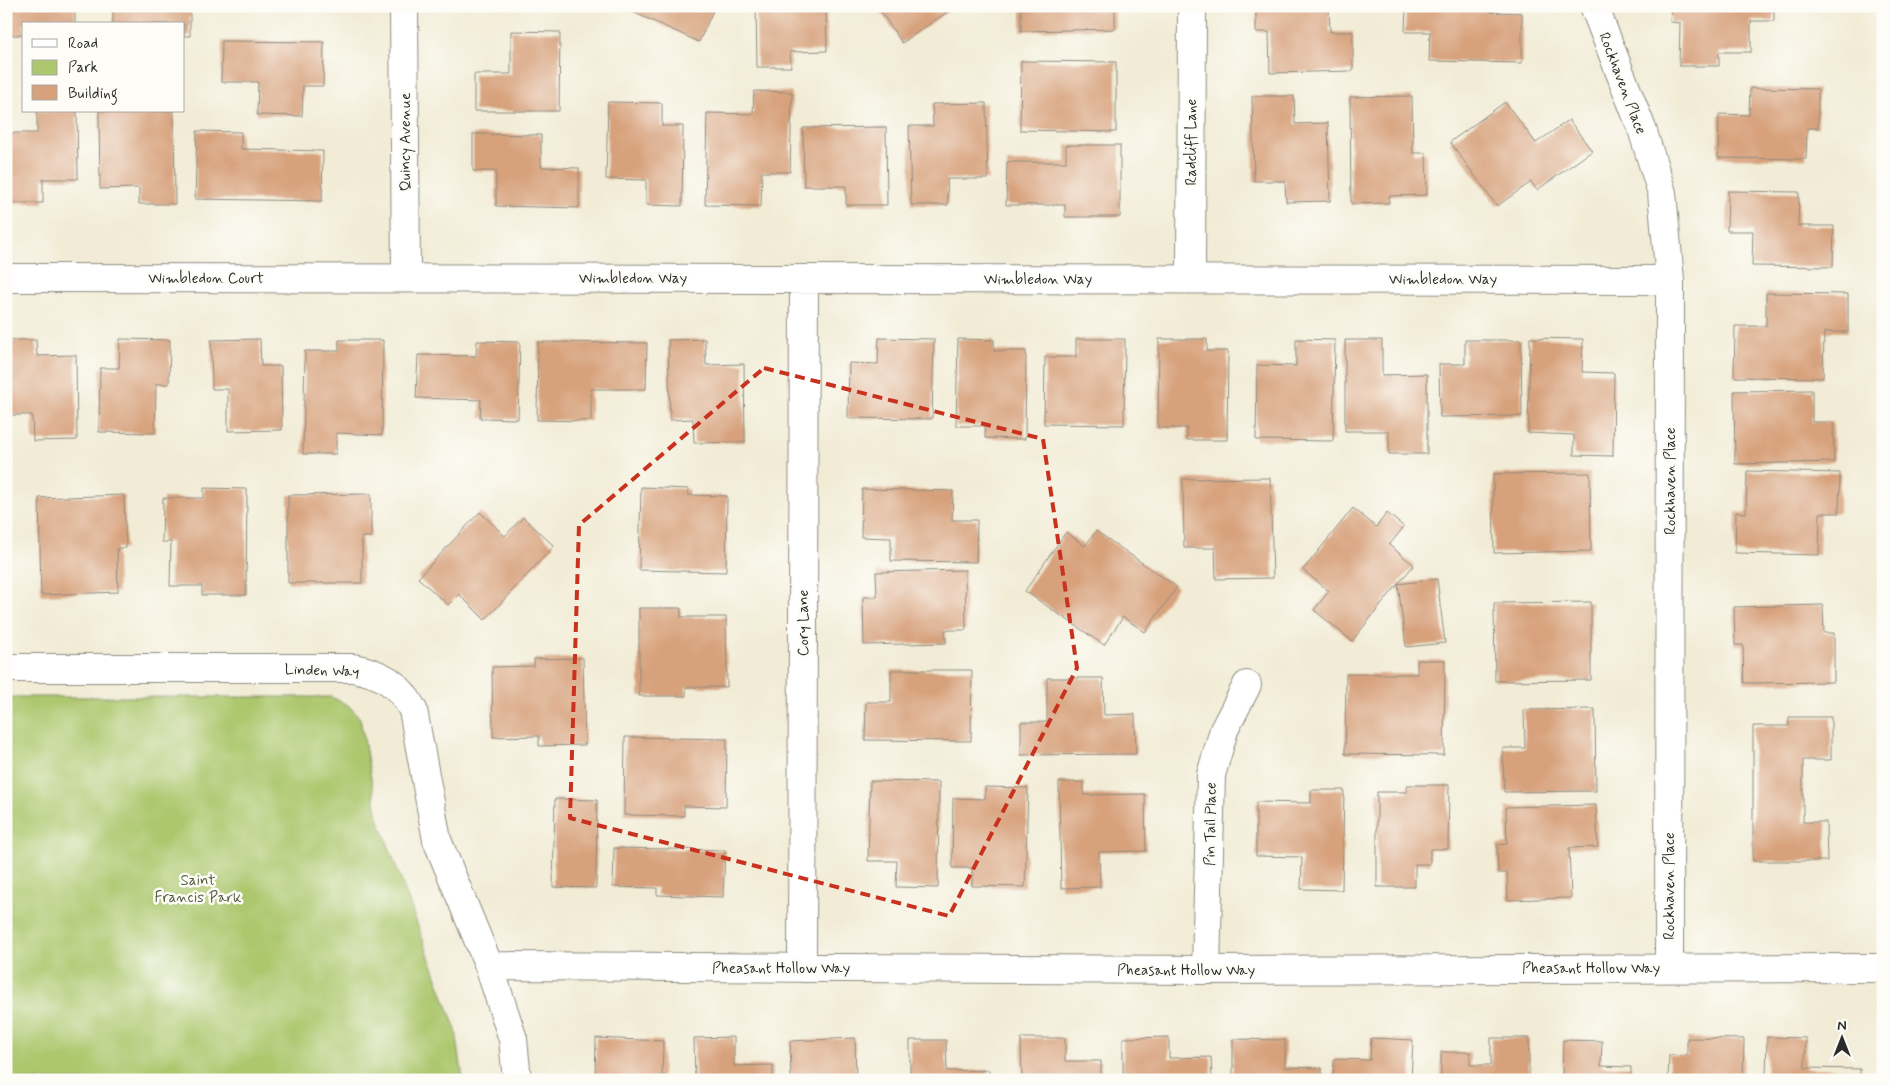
<svg xmlns="http://www.w3.org/2000/svg" width="1889" height="1086" viewBox="0 0 1889 1086" font-family="Mynerve,sans-serif">
<rect width="100%" height="100%" fill="#fdfcf7"/>
<filter id="ink" filterUnits="userSpaceOnUse"><feTurbulence type="fractalNoise" baseFrequency=".02" numOctaves="2"/><feDisplacementMap in="SourceGraphic" scale="10" xChannelSelector="R" yChannelSelector="G"/><feConvolveMatrix kernelMatrix="1 2 1 2 8 2 1 2 1" color-interpolation-filters="sRGB"/></filter>
<filter id="wash" filterUnits="userSpaceOnUse"><feTurbulence type="fractalNoise" baseFrequency=".0096" numOctaves="4" result="noise"/><feDisplacementMap in="SourceGraphic" scale="20" xChannelSelector="R" yChannelSelector="G"/><feGaussianBlur stdDeviation="1.12" result="paint"/><feColorMatrix in="noise" values="0 0 0 0 0 0 0 0 0 0 0 0 0 0 0 0 0 1.4 0 .05"/><feComposite in="paint" operator="in"/></filter>
<g filter="url(#wash)">
<rect width="100%" height="100%" fill="#f2ecd6"/>
<path fill="#acc76d" stroke="#6c794c" d="M6,697h325l17,8 12,13 18,99 78,213 7,50h-457z"/>
<g id="blocks">
<path fill="#d7a17b" d="M6,6h69v18h-51v11h-18z
M113,6h77v30h-6v-12h-71z
M502,6h31v2h-31z
M620,6h95l-16,36z
M756,6h70l1,45 -37,1 1,15h-34z
M877,6h79l-54,37z
M1021,6h94v23l-94,2z
M1256,6h73l1,26h23v39l-83,2 -1,-41h-13z
M1406,6h86l-1,6 31,1v50l-93,-2 1,-29h-25z
M1671,6h103v15h-23v31h-32v14h-40l1,-43 -10,-1z
M511,31l49,1 -1,79h-85v-37h37z
M222,41l102,1 -1,44h-20l-1,30 -45,-1 1,-33h-37z
M1021,61l95,1v70l-96,-2z
M1750,88l68,1v39h-11l-1,31 -88,-1 1,-44 30,1z
M754,91l38,1 -2,80h-28l-1,34 -56,-1 2,-92 46,1z
M1252,96h42l1,28 33,-1 2,78 -44,1 -1,-21h-31z
M1412,96l1,57h13l1,42 -38,1v7l-38,1 -1,-107z
M608,102l54,1v23h21l-1,80 -36,-1v-25l-40,-1z
M1505,102l31,41 33,-23 23,31 -55,39 -6,-8 -34,24 -47,-64z
M986,103l2,76h-41l1,26h-37l-2,-79h24l-1,-22z
M37,111h40l1,68h-35v24h-37v-70h31z
M99,111h75l1,93h-36v-16l-39,1z
M886,127l1,78h-41v-19h-42l-1,-58z
M197,131l44,1v17l82,2 -1,50 -127,-2z
M473,134l68,1v32l38,1v40l-83,-2v-35h-23z
M1066,145h54v72h-55v-12h-59l1,-43h59z
M1728,191l71,1 -1,34h36l-1,41 -81,-1 1,-35h-26z
M1766,293l82,1v38h-24l-1,46 -89,-1 1,-51h31z
M879,338l55,1 -2,80 -84,-1 1,-55 29,1z
M1530,338l53,1 -1,33 32,1 -1,83 -39,-1v-20l-46,-2z
M120,339l50,1 -1,44h-13l-1,49 -56,-1 1,-64h19z
M260,339l1,27h20l1,64 -54,1v-42h-16l-1,-49z
M705,339l1,26 38,-1 1,78 -51,1 -1,-24 -23,1 -2,-80z
M958,339l36,1v11h32l-1,88 -40,-1v-12h-29z
M1076,339h49l-1,86 -80,-1 1,-67h31z
M1159,339h48v12h21l-1,89h-40v-12h-29z
M1296,339l39,1 -2,101 -77,-1 1,-75 39,1z
M6,340h30l1,16 39,-1 1,85 -44,1 -1,-26h-26z
M339,340h44l-1,95 -46,-2v21h-33l2,-103h34z
M1345,340h37v35l45,-1v80h-38v-23h-44z
M1465,340h56l1,76 -82,1 -1,-53h26z
M477,341l43,1 -2,77 -38,-1 1,-18 -65,-2 2,-43 58,1z
M538,342l109,1 -1,46h-55v32l-54,-1z
M1812,390v32h21l1,40 -99,2 -1,-73z
M1747,471l93,2 -1,40h-19l-1,42 -84,-2 1,-41 10,1z
M1590,473l1,78 -97,2 -1,-79z
M1270,478l3,100 -57,1 -1,-31h-31l-1,-69z
M641,487l48,2 -1,6 39,1 -1,76 -87,-2z
M204,488l43,1 -1,106h-44v-9h-32l1,-44h-9l1,-44h41z
M862,489l91,2 -1,29h25l-1,42 -85,-1v-23l-30,-1z
M371,494v43h-9v46h-74v-88z
M124,495l2,53h-9l1,44 -77,3 -2,-97z
M1353,508l23,19 11,-14 17,14 -15,18 25,20 -16,19 39,-5 8,64 -39,4 -8,-63 -46,57 -38,-31 15,-19 -26,-21z
M480,512l25,24 18,-19 31,29 -69,74 -26,-26 -11,11 -30,-27z
M1096,531l81,56 -32,45 -22,-15 -19,28 -79,-54 41,-59 19,14z
M965,570l1,60h-21l1,13 -82,2 -1,-48h14l-1,-25z
M1591,602v78l-96,1 -1,-78z
M1823,605l1,28h10v49l-90,1 -1,-38h-8l-1,-38z
M639,608h42v9h45l1,70h-41v9h-47z
M583,658l2,87 -46,1v-10l-46,1 -1,-70 42,-1v-7z
M1417,660h28l-1,95 -99,-1 1,-80h71z
M891,670h81l-1,71 -106,-1 1,-38h25z
M1047,678h56l1,37 31,-1 1,40 -115,1v-33h26z
M1595,709l1,82 -92,1 -1,-44h22l-1,-38z
M1789,717h42v43h-28v62h23l1,39h-74v-135h36z
M625,737l102,2 -1,68 -42,-1v10l-60,-1z
M870,781l69,1 -1,106 -42,-1 1,-26h-29z
M1059,782h25v13l61,-1 1,57 -47,1 1,35 -39,1z
M1407,785h42l-1,64h-18v15h-15v23h-38v-95h30z
M985,787l43,1 -3,99 -53,-1v-18h-20l1,-70 32,1z
M1311,790h33l-2,100 -41,-1 1,-32 -46,-1v-54l55,1z
M555,799l42,1 -1,88 -43,-1z
M1596,805l2,42 -29,1 2,50 -63,2 -1,-27h-9l-1,-28 10,-1 -1,-37z
M614,848l111,2 -2,47 -66,-2v-7l-44,-1z
M734,1037v29l39,-1v15h-78l-1,-42z
M1169,1037v21l42,-1 1,23h-89v-42z
M1767,1037l39,1 -1,30 55,1v11h-94z
M596,1038l67,3 -1,39h-67z
M855,1038l1,42h-65l-1,-39z
M1021,1038h44v23h36v19h-79z
M1371,1038l42,2 -2,40h-78l1,-21 36,1z
M1491,1038h38v42h-88v-28h29v13h21z
M1687,1038l57,1 -1,41h-75l1,-25 18,1z
M1233,1039l52,1v27l37,1v12h-89z
M910,1040h36l1,31 42,-1v10h-79z
M1563,1040l39,1 -1,25 30,1v13h-69z"/>
</g>
</g>
<g filter="url(#ink)">
<use href="#blocks" fill-opacity="0" stroke="#8e8c80" stroke-width="1"/>
<g fill="none" stroke-linecap="round" stroke-linejoin="round">
<g stroke="#8e8c80" stroke-width="30">
<path id="minor" d="M404,6l2,272
M1594,6l48,123 20,64 8,87 -1,688
M6,278l1664,2
M1191,279l1,-273
M6,668h347c28,5 46,15 60,42l24,130 52,126 24,73 4,41
M489,966l717,4 677,-2
M802,968l2,-689
M1206,970l5,-195 13,-45 23,-45"/>
</g>
<use href="#minor" stroke="#fff" stroke-width="28"/>
</g>
</g>
<path fill="none" stroke="#c8321e" stroke-width="4" stroke-dasharray="10 6" stroke-linejoin="round" d="M764,368l279,71 34,229 -128,248 -379,-98 9,-293z"/>
<g text-anchor="middle" stroke-width="5" stroke-linejoin="round" paint-order="stroke">
<g font-size="15" fill="#2b2b2b" stroke="#fdfcf7">
<text transform="translate(1623 83) rotate(69)" y="5">Rockhaven Place</text>
<text transform="translate(405 142) rotate(-90)" y="5">Quincy Avenue</text>
<text transform="translate(1191 142) rotate(-90)" y="5">Radcliff Lane</text>
<text x="206" y="283">Wimbledon Court</text>
<text x="633" y="283">Wimbledon Way</text>
<text x="1038" y="284">Wimbledon Way</text>
<text x="1443" y="284">Wimbledon Way</text>
<text transform="translate(1670 481) rotate(-90)" y="5">Rockhaven Place</text>
<text transform="translate(803 623) rotate(-90)" y="5">Cory Lane</text>
<text transform="translate(322 670) rotate(2)" y="5">Linden Way</text>
<text transform="translate(1210 824) rotate(-89)" y="5">Pin Tail Place</text>
<text transform="translate(1669 886) rotate(-90)" y="5">Rockhaven Place</text>
<text x="781" y="973">Pheasant Hollow Way</text>
<text x="1591" y="973">Pheasant Hollow Way</text>
<text x="1186" y="975">Pheasant Hollow Way</text>
</g>
<g font-size="15" fill="#525a3f" stroke="#fdfcf7">
<text x="198" y="885">Saint<tspan x="198" dy="17">Francis Park</tspan></text>
</g>
</g>
<rect width="1889" height="1086" fill="none" stroke="#fdfcf7" stroke-width="25"/>
<rect x="22" y="22" width="162" height="90" fill="#fdfcf7" stroke="#a9a8a5"/>
<rect x="32" y="39" width="25" height="8" fill="#ffffff" stroke="#a9a8a5"/>
<text x="68" y="48" font-size="15" fill="#2b2b2b">Road</text>
<rect x="32" y="60" width="25" height="15" fill="#acc76d" stroke="#a9a8a5"/>
<text x="68" y="72" font-size="15" fill="#2b2b2b">Park</text>
<rect x="32" y="85" width="25" height="15" fill="#d7a17b" stroke="#a9a8a5"/>
<text x="68" y="98" font-size="15" fill="#2b2b2b">Building</text>
<g transform="translate(1842 1038)" stroke="#fdfcf7" stroke-width="4" paint-order="stroke">
<path d="M0-4L9 19L0 12L-9 19Z" fill="#2b2b2b"/>
<text y="-8" font-size="14" font-weight="bold" text-anchor="middle" fill="#2b2b2b">N</text>
</g>
</svg>
